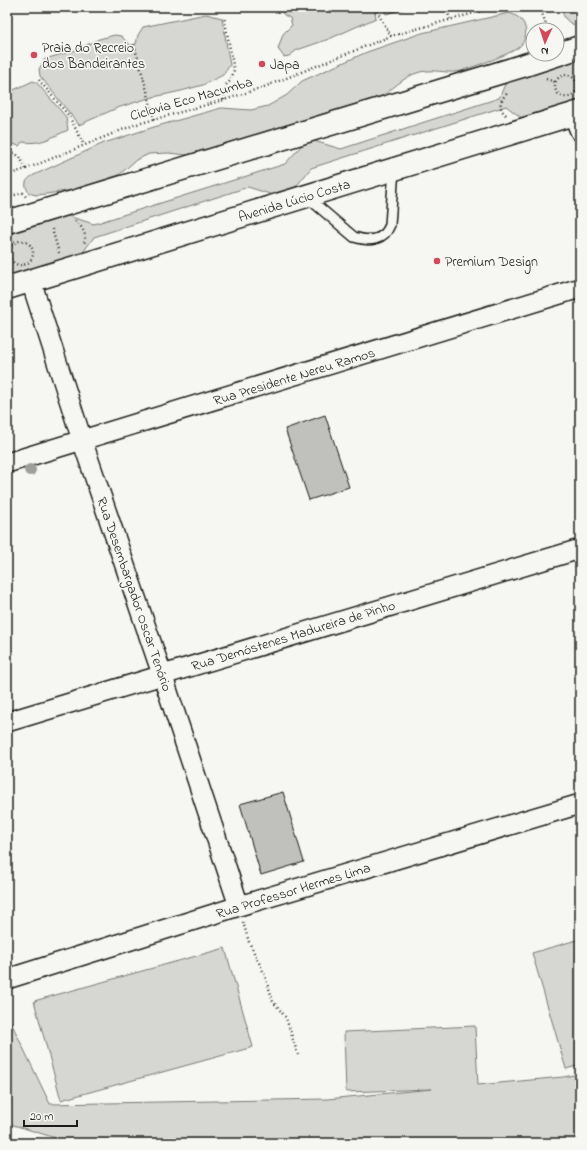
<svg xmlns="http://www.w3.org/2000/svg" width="587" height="1150" viewBox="0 0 587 1150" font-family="'Indie Flower',sans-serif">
<rect width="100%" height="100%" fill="#f6f6f2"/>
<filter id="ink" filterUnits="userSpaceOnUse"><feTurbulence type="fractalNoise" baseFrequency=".025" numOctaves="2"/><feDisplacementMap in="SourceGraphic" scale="8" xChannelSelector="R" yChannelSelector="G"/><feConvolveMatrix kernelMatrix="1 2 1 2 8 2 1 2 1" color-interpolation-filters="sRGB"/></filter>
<g filter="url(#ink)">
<path fill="#d6d6d2" stroke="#797977" d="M278,7h96l2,11 -47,21 -32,11 -8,6 -5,1 -6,-8 5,-15 9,-9 -2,-7 -6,-3z
M383,7h27l-24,7z
M562,7h18v19c-11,-1 -18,-8 -18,-19z
M509,13c7,2 14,6 16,14 2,6 0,15 -6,20 -10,8 -44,19 -58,24 -12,3 -22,-1 -34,0 -19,1 -30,15 -45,25l-195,59 -19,-2 -19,1 -13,6 -17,15 -46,15 -27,4 -10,1 -7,-2c-5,-8 -5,-13 5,-18l70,-32 50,-16 67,-19 30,2 17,-4 19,-11 15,-14 65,-29 55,-19z
M206,14l16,4 8,47 -7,10 -20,10 -22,6 -32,7 -32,10 -38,17 -39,-49 -1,-7 6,-10 31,-9 23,-11 16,-4 6,1 9,9 6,-1 2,-9 5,-8z
M580,58v46l-53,18 -21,-16 -195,62 -20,25 -12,4 -31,-10 -154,50 -15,21 -72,21v-44l61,-19 26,8 191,-60 17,-19 12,-4 27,8 158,-51 7,-16z
M33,81l4,2 29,34 2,13c-16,7 -27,15 -46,12l-3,4 -12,-4v-49z
M580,939v126l-14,4 -34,-116z
M225,948l28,99 -192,53 -27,-99z
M7,1014l43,90 277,-5 105,-10 -86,3 -2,-60 131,-6 3,59 85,-8 17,-3v69h-508l-65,-20z"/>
<path fill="#c0c0bd" stroke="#1c1c1c" d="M325,415l24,72 -40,13 -24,-71z
M283,792l21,70 -43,13 -21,-71z"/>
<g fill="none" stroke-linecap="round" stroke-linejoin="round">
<g stroke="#1c1c1c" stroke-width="12">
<path id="lane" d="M307,197l47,40c15,5 30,4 36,-12l4,-56"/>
</g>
<g stroke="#1c1c1c" stroke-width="22">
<path id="street" d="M573,114l7,17
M31,281l51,159 80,234 77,232
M7,463l573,-175
M7,722l573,-173
M7,979l232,-73 341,-102"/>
</g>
<g stroke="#1c1c1c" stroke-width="25">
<path id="secondary" d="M7,222l515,-156 58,-19
M7,288l573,-176"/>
</g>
<path stroke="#1c1c1c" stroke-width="2.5" stroke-dasharray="1 3" stroke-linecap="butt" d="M376,7l4,10 11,19
M446,7l4,12
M540,7l8,23
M134,45l15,53 5,22
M555 86a11 11 0 1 1 22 0a11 11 0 1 1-22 0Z
M546,79l9,3
M39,80l30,36 15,29
M224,100v-13l7,-7 3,-10 -10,-53
M506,115c-9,-8 -6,-16 3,-23
M7,148l13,9 6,12
M7,175l19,-6 108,-44 90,-25 40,-13 127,-51 105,-29
M7,197l16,-4 3,4
M75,221c8,6 12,14 9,23
M52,229l7,24
M9 253a12 12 0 1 1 24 0a12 12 0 1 1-24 0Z
M243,922l6,20 15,31 9,28 13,17 12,37"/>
<use href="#lane" stroke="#f6f6f2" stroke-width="9"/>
<use href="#street" stroke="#f6f6f2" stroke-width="19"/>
<use href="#secondary" stroke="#f6f6f2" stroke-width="22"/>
</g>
<circle fill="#9d9d9b" cx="30" cy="470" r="6"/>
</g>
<g fill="#d1495b" stroke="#f6f6f2" stroke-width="1.5">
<circle cx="34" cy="55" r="4"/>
<circle cx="262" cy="64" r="4"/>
<circle cx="437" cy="261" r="4"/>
</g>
<g text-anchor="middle" stroke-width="3.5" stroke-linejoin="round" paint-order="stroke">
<g font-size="14" fill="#1c1c1c" stroke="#f6f6f2" text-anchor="start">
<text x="42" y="52">Praia do Recreio<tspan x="42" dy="16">dos Bandeirantes</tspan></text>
<text x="270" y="69">Japa</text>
<text x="445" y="266">Premium Design</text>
</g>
<g font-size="14" fill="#1c1c1c" stroke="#f6f6f2">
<text transform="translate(191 98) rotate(-16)" y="5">Ciclovia Eco Macumba</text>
<text transform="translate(294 200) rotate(-17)" y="5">Avenida Lúcio Costa</text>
<text transform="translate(294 376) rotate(-17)" y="5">Rua Presidente Nereu Ramos</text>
<text transform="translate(135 594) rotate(71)" y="5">Rua Desembargador Oscar Tenório</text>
<text transform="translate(293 635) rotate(-17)" y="5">Rua Demóstenes Madureira de Pinho</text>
<text transform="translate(293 890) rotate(-17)" y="5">Rua Professor Hermes Lima</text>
</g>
</g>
<rect width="587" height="1150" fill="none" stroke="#f6f6f2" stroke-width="24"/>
<rect x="12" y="12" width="563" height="1126" fill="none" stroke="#1c1c1c" stroke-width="1.5" filter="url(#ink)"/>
<g transform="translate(545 42) rotate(183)"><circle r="19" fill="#f6f6f2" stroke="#9f9f9c"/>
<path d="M0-3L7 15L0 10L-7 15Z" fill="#d1495b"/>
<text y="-6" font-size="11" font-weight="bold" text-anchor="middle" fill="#1c1c1c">N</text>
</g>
<path d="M24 1120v6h53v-6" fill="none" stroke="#1c1c1c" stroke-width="2"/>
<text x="30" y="1120" font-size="12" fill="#1c1c1c" stroke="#f6f6f2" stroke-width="3" paint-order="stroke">20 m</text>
</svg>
